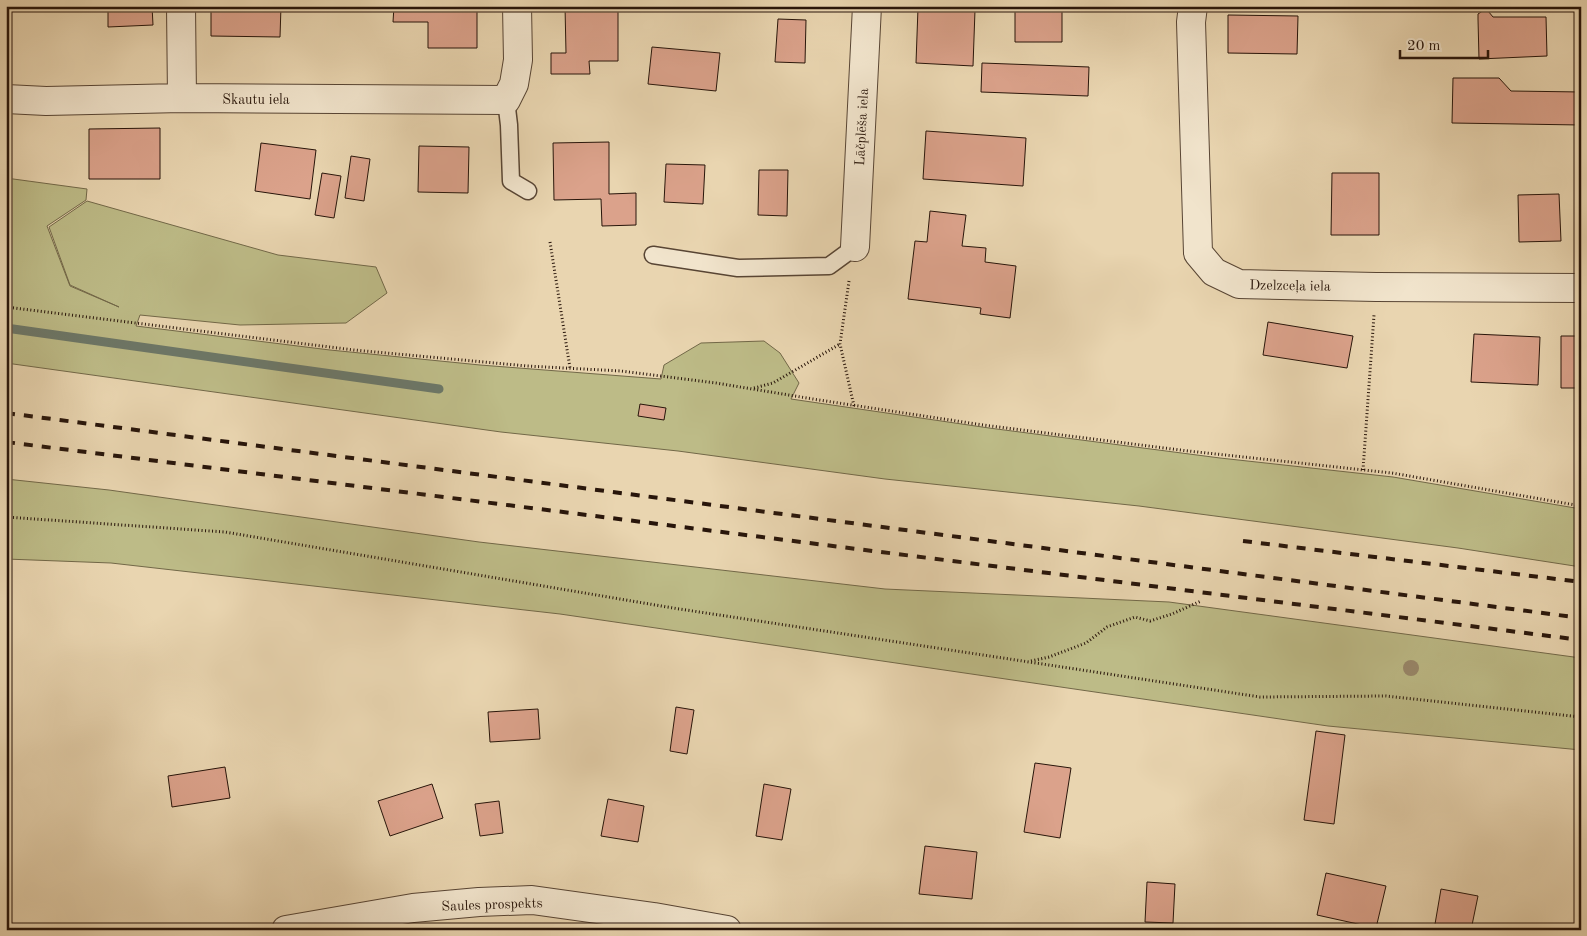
<svg xmlns="http://www.w3.org/2000/svg" width="1587" height="936" viewBox="0 0 1587 936" font-family="'Old Standard TT',serif">
<rect width="100%" height="100%" fill="#e9d5b0"/>
<filter id="stains"><feTurbulence type="fractalNoise" baseFrequency=".004" numOctaves="4"/><feColorMatrix values="0 0 0 0 .2 0 0 0 0 .09 0 0 0 0 .02 0 0 0 .5 -.17"/></filter>
<radialGradient id="worn" r=".72"><stop offset=".6" stop-color="#630" stop-opacity="0"/><stop offset="1" stop-color="#630" stop-opacity=".3"/></radialGradient>
<path fill="#bdbb87" stroke="#726848" d="M6,178l81,11 -1,11 -39,26 23,60 49,21 -49,-22 -21,-58 38,-26 191,54 98,12 11,26 -41,30 -106,2 -100,-10 -4,11 194,24 150,15 181,14 3,-14 37,-22 63,-2 16,12 19,30 -8,16 198,29 231,30 173,19 188,32v58l-123,-19 -319,-42 -254,-27 -207,-28 -177,-19 -495,-69z
M6,479l103,11 370,52 406,47 284,13 412,56v92l-253,-24 -768,-112 -449,-51 -105,-4z"/>
<g fill="none" stroke-linecap="round" stroke-linejoin="round">
<path stroke="#6c7768" stroke-width="9" d="M6,328l433,61"/>
</g>
<path fill="#dba28b" stroke="#28150a" d="M108,6h44l1,19 -45,2z
M211,6h70l-1,31 -69,-1z
M394,6h83v42h-49v-26h-35z
M565,6h53v55h-29l1,13h-39v-21h15z
M918,8l57,2 -2,56 -57,-3z
M1015,8h47v34h-47z
M1484,10l4,1 5,6h53l1,39 -68,3 -1,-40v-5z
M1228,15l70,1 -1,38 -69,-1z
M778,19l28,1 -1,43 -30,-1z
M652,47l68,6 -4,38 -68,-7z
M982,63l107,4 -1,29 -107,-4z
M1453,78h46l12,13 70,1v33l-129,-2z
M160,128v51h-71v-50z
M926,131l100,7 -3,48 -100,-7z
M609,142v52l27,-1v32l-34,1 -1,-27 -47,1 -1,-57z
M261,143l55,7 -6,49 -55,-8z
M419,146l50,1 -1,46 -50,-1z
M351,156l19,3 -6,42 -19,-3z
M666,164l39,1 -2,39 -39,-2z
M759,170h29l-1,46 -29,-1z
M322,173l19,3 -7,42 -19,-3z
M1332,173h47v62h-48z
M1559,194l2,47 -42,1 -1,-47z
M930,211l36,4 -4,31 24,2 -1,14 31,4 -6,52 -30,-4 1,-6 -73,-9 7,-58 12,1z
M1268,322l85,14 -6,32 -84,-13z
M1474,334l66,3 -2,48 -67,-3z
M1561,336h20v52h-20z
M640,404l26,4 -2,12 -26,-4z
M676,707l18,3 -7,44 -17,-3z
M538,709l2,30 -50,3 -2,-30z
M1316,731l29,4 -11,89 -30,-4z
M1035,763l36,5 -11,70 -36,-6z
M225,767l5,31 -58,9 -4,-31z
M432,784l11,34 -53,18 -12,-35z
M764,784l27,5 -9,51 -26,-4z
M608,799l36,7 -6,36 -37,-6z
M499,801l4,32 -23,3 -5,-32z
M925,846l52,6 -5,47 -53,-5z
M1326,873l60,13 -10,42 -59,-13z
M1147,882l28,2 -2,39 -28,-1z
M1441,889l37,7 -7,34h-37z"/>
<g fill="none" stroke-linecap="round" stroke-linejoin="round">
<g stroke="#584534" stroke-width="19">
<path id="service" d="M506,100l3,25 2,56 17,10
M653,255l85,13 91,-2 26,-19"/>
</g>
<g stroke="#584534" stroke-width="30">
<path id="minor" d="M181,6l1,92
M1193,6l-2,16 7,231 16,19 25,12 137,3 205,1
M6,99l40,2 136,-3 324,2 8,-16 4,-24 -1,-54
M855,247l12,-241
M286,930l127,-22 66,-6 53,-2 122,17 73,13"/>
</g>
<path stroke="#28150a" stroke-width="3" stroke-dasharray="1 2.5" stroke-linecap="butt" d="M550,242l20,126
M849,281l-9,63 14,62
M6,307l348,43 173,16 94,5 95,12 103,17 164,25 205,26 204,22 189,33
M754,388l19,-5 67,-39
M1363,470l11,-155
M6,517l219,15 448,76 587,89 126,-1 195,21
M1031,661l18,-4 37,-14 21,-16 28,-10 15,4 22,-7 29,-13"/>
<use href="#service" stroke="#f1e4cc" stroke-width="16"/>
<use href="#minor" stroke="#f1e4cc" stroke-width="28"/>
<path stroke="#28150a" stroke-width="4" stroke-dasharray="9 9" stroke-linecap="butt" d="M6,413l1575,205
M6,442l1575,198
M1243,541l338,41"/>
</g>
<circle fill="#98876a" cx="1411" cy="668" r="8"/>
<g text-anchor="middle" stroke-width="4.5" stroke-linejoin="round" paint-order="stroke">
<g font-size="14" fill="#28150a" stroke="#f1e4cc">
<text x="256" y="104">Skautu iela</text>
<text transform="translate(861 127) rotate(-87)" y="5">Lāčplēša iela</text>
<text transform="translate(1290 285) rotate(1)" y="5">Dzelzceļa iela</text>
<text transform="translate(492 904) rotate(-2)" y="5">Saules prospekts</text>
</g>
</g>
<rect width="1587" height="936" fill="none" stroke="#e9d5b0" stroke-width="25"/>
<rect x="8" y="8" width="1572" height="921" fill="none" stroke="#28150a" stroke-width="2.5"/>
<rect x="12" y="12" width="1562" height="911" fill="none" stroke="#28150a"/>
<path d="M1400 50v8h88v-8" fill="none" stroke="#28150a" stroke-width="2.5"/>
<text x="1407" y="50" font-size="15" fill="#28150a" stroke="#f1e4cc" stroke-width="4" paint-order="stroke">20 m</text>
<rect width="100%" height="100%" filter="url(#stains)"/>
<rect width="100%" height="100%" fill="url(#worn)"/>
</svg>
